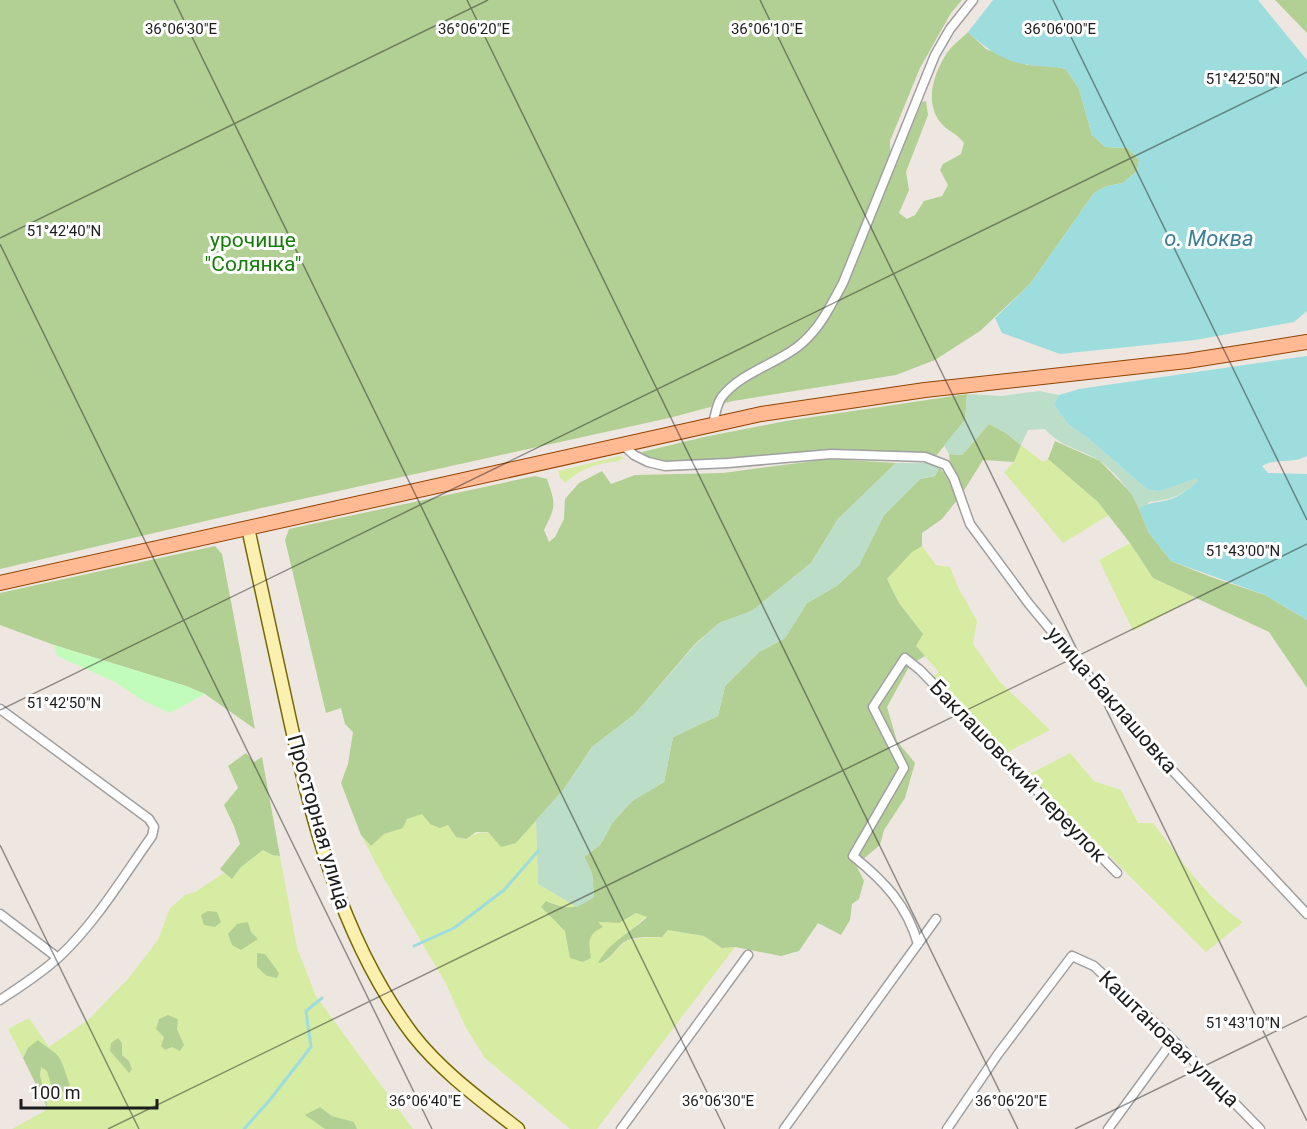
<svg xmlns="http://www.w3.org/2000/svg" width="1307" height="1129" viewBox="0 0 1307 1129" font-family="Roboto,sans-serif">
<rect width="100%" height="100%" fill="#eee7e1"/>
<path fill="#d6eca3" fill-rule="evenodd" d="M1021,445l22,17 5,-3 50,43 11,13 -46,28 -59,-71 10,-10z
M620,456l4,2c-6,5 -12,3 -19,5 -15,3 -29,9 -39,20l-6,-5 -2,-7z
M1130,543l23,35 42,20 -62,33 -34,-71z
M922,546l14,19 14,2 8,20 19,34 -4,23 26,37 51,49 -44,23 -75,-75 8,-6 -23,-26 7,-12 -24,-31 -12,-24 25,-28z
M1070,753l24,28 27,9 17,33h15c27,34 52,75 90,99l-37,30 -178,-177z
M422,813l8,11h18l8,13 10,2c19,-13 30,-4 50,4l20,-23 2,64 39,23 -14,1 -16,-7 18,30 4,15 19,-6 9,-18 22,1 17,-10 11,3 -44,38 2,8 21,-21 14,-3 22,-1 6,-7 36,6 18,12 13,-1 -138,182h-27l-85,-71 -19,-30 -21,-46 -62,-105 -22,-42 10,11 13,-12 19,-6 4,-9z
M263,850l9,5 8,1 17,92 19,48 97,133h-56l-3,-7 -22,-6 -12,-9 -14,8 19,14h-313l36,-20 -8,-34 1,-8 29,18c-14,-29 -5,-33 -42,-37l-5,10 -15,-29 21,-11 20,29 40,-28 39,-40 30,-39 12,-32 15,-13 10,-3 29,-19 9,5 8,-11zM248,922l3,10 6,7 -29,-5zM177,1029l7,16 -4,6 -8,-4 -7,3 -4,-4 3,-9zM122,1043v12l7,6 3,8 -3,3 -19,-21z"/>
<path fill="#b2d093" d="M0,0h962l-11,13 -31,55 -30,73 1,36 31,-75 4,-1 2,14 -22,57 3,18 -10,23 8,6 8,-4 9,-14 18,-5 6,-11 -8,-15 3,-6 18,-10 3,-11c-7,-10 -16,-11 -24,-21 -15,-20 -7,-46 5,-66 5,-9 15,-16 23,-24l18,17 41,16 25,1 14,3 13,20 13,46 13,12 23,1 11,12 -2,11 -14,12 -16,3 -13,7 -64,91 -50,47 -45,29 -39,15 -163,26 -64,17 -412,91 -257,60z
M1275,0h32v33z
M967,394l-2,26 -29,36 -31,-4 -75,-1 -101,9 -66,3 -17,-7 -4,-4 62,-15 82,-16z
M989,424l17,9 15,12 -7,17 -31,-2 -20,32 -13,-27 -1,-11 13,1z
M1055,441l45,20 33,34 16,38 22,28 40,16 54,18 42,25v68l-38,-56 -116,-54 -23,-35 -32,-41 -50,-43z
M829,459l67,4 -58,56 -27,44 -59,48 -33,12 -24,21 -60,70 -43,33 -28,42 -48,54 -15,4 -13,-15h-12l-10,7 -10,-2 -8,-12 -8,3 -10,-4 -8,-10 -15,5 -4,9 -19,6 -13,12 -10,-11 -20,-52 7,-19 5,-32 -8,-8 -4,-16 -15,5 -41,-173 4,-11 246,-53 12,3c9,26 9,27 -3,51l5,12 6,-5 9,-18 1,-20 14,-16 23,-12 9,13 24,-9 88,-2z
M939,468l7,6 12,25 -16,20 -20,14v13l-10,6 -25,27 12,24 24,31 -7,12 9,10 -15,9 -23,42 10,34 18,22 -10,35 -21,32 -4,15 -24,20 8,16 -5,18 -7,5 -2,16 -9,15 -23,-12 -19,28 -18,5 -46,-9 -13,1 -18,-12 -36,-6 -6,7c-11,0 -24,-1 -34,3 -12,5 -16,21 -30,23 11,-21 32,-30 49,-46l-11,-4 -17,10 -21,-1 5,5c-17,8 -14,15 -12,31l-8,4 -13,-4 -5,-27 -24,-24 5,-6c22,9 27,9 48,-4l-2,-24 -8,-16 16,-12 13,-23 19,-21 32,-19 9,-45 45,-21 7,-30 34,-34 26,-14 22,-35 31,-18 21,-20 25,-50 36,-36 15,-3z
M215,546l7,8 33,175 -50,-35 -19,-8 -132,-41 -54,-20v-32z
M246,753l8,9 8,-5 18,99 -8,-1 -9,-5 -22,17 -9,12 -12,-10 20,-25 -6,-18 -10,-21 14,-17 -10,-22z
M208,911l9,1 4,10 -6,5 -11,-2 -3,-10z
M248,922l3,10 7,7 -17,11 -9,-5 -4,-11 9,-10z
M257,953l8,1 14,19 -2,5 -10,-2 -10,-9z
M168,1015l10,4 -1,10 7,16 -4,6 -8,-4 -7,3 -4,-4 3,-9 -8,-8 3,-10z
M118,1038l4,5v12l7,6 3,8 -3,4 -19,-22 1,-8z
M38,1040c6,6 15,10 20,16 6,8 8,20 12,29l-6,7 -12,-4 -5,-17 -6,-4 -1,8 8,34 -25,-51 5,-10z
M320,1107l12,9 22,6 3,7h-32l-20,-14z"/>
<path fill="#bcddc7" d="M1039,391l20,4 -5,10 13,18 23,17 58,50 13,1 35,-14 1,4c-14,15 -28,19 -48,21l-5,7h-5c-7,-17 -24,-37 -38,-47 -19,-14 -37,-12 -56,-33l-17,1 -7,15 -15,-12 -17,-9 -27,31 -13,-1 -5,-9 21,-25 2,-26 35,2z
M896,463h32l11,5 -4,8 -15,3 -36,36 -25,50 -21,20 -31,18 -22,35 -26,14 -34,34 -7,30 -45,21 -9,45 -32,19 -19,21 -13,23 -16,12 8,16 2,24 -17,10 -39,-23 -2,-64 28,-31 28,-42 43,-33 60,-69 24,-22 33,-12 59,-48 27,-44z"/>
<path fill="#c2fcba" d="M54,645l132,41 19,8 -35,19 -28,-13 -27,-18 -58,-26z"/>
<path fill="#9eddde" d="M993,0h265l49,60v251l-13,11 -99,18 -135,14 -58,-21 -7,-15 35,-34 64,-91 13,-7 16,-3 14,-12 2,-11 -11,-12 -23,-1 -13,-12 -13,-46 -13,-20c-13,-3 -24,-2 -37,-4 -25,-3 -44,-17 -61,-33z
M1307,356v100c-14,8 -31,2 -45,10l6,7 39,1v146l-42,-25 -94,-34 -22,-28 -10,-24c10,-7 17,-6 29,-9 11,-3 21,-11 29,-19l-1,-3 -35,13 -13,-1 -58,-50 -23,-17 -13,-18 5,-10 20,-6z"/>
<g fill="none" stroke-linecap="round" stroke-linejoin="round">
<path stroke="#9eddde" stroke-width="3" d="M414,946l40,-18 50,-38 34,-39
M244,1129l25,-28 42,-54 -5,-36 16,-13"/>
<g stroke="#a0a0a0" stroke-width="11">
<path id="street" d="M713,425c2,-9 3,-19 8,-27 19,-26 57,-34 80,-54 20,-17 30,-39 42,-61l92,-228 15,-26 23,-29
M623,445l11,10 14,7 17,4 63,-3 103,-9 94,3 21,8 8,14 16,45 59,80 98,118 180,192
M0,709l149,110 5,8 -2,9c-29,41 -56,86 -92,120 -18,17 -39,30 -60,44
M0,914l58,44
M918,944c-11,-39 -34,-63 -65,-88l51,-88 -31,-61 32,-49 15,12 197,203
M621,1129l127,-174
M784,1129l152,-210
M947,1129l51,-75 74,-98 22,10 79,74 87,89
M1108,1129l65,-89"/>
</g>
<g stroke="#756900" stroke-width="15">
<path id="secondary" d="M248,528c13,58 25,116 38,174 25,116 54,236 127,333 29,37 68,65 105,94"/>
</g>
<g stroke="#934300" stroke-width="16">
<path id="primary" d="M0,583l761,-169 164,-24 262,-29 120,-19"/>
</g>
<use href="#street" stroke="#fff" stroke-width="8"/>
<use href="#secondary" stroke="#fcf0b0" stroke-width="12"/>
<use href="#primary" stroke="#ffba94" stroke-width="14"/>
</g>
<path fill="none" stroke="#1c1c1c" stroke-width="1.5" stroke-opacity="0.45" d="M174,0l551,1129M467,0l551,1129M760,0l547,1121M1053,0l254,520M0,238l488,-238M0,244l432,885M0,710l1307,-638M0,845l139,284M108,1129l1199,-585M1075,1129l232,-113"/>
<g text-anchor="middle" stroke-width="6" stroke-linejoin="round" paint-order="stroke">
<g font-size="21" fill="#157e06" stroke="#fff">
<text x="253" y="247">урочище<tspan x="253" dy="24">"Солянка"</tspan></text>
</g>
<g font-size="21" fill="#1c1c1c" stroke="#fff">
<text transform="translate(1112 700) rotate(49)" y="7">улица Баклашовка</text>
<text transform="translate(1018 771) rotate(46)" y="7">Баклашовский переулок</text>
<text transform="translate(319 822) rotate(74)" y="7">Просторная улица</text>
<text transform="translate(1169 1039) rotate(44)" y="7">Каштановая улица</text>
</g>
<g font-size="22" font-style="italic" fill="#3c7e97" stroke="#fff">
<text x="1209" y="246">о. Моква</text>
</g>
</g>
<g font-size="15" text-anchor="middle" fill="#1c1c1c" stroke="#fff" stroke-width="6" stroke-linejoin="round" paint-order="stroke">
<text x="767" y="34">36°06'10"E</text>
<text x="181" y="34">36°06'30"E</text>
<text x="474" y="34">36°06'20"E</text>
<text x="1060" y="34">36°06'00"E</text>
<text x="1243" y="84">51°42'50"N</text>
<text x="64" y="236">51°42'40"N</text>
<text x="1243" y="556">51°43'00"N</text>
<text x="64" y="708">51°42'50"N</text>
<text x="1243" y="1028">51°43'10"N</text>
<text x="425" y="1106">36°06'40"E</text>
<text x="718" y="1106">36°06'30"E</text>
<text x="1011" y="1106">36°06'20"E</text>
</g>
<path d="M21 1099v9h136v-9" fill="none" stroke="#1c1c1c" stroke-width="3"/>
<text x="30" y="1099" font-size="18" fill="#1c1c1c" stroke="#ffffff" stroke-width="4.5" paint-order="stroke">100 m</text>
</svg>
